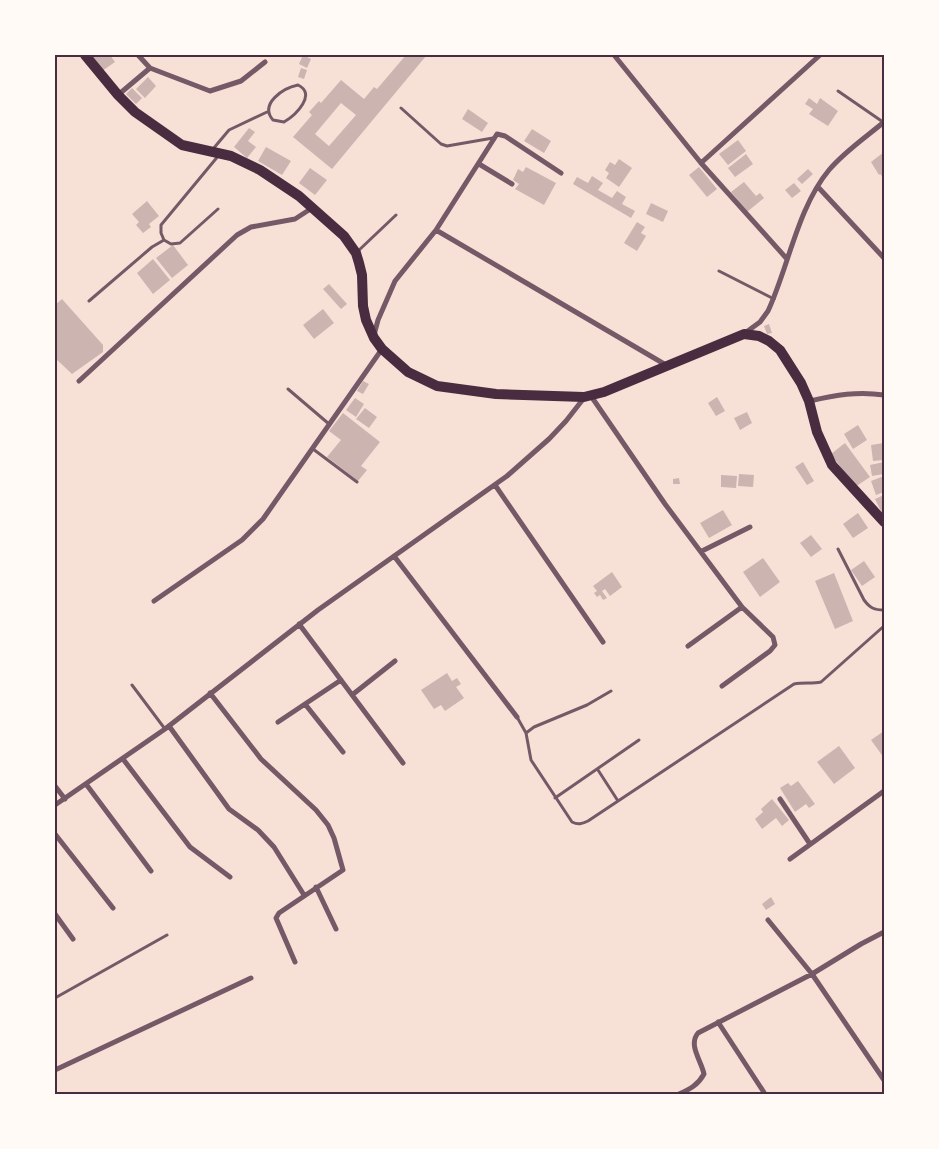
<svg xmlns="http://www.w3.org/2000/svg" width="939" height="1149" viewBox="0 0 939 1149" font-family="'Work Sans',sans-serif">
<rect width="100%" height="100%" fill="#f7e1d7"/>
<path fill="#ccb4b1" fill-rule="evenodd" d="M90,55h20l5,7 -13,9z
M303,55l8,4 -4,9 -8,-4z
M406,55l20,1 -94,113 -39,-32 19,-22 -3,-3 10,-11 2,2 20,-23 23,19 10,-12 3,2zM341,103l15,12 -27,31 -14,-12z
M301,68l6,2 -3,9 -6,-2z
M148,77l8,9 -11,12 -9,-9z
M132,88l10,10 -6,6 -10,-10z
M809,98l8,6 3,-6 18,13 -10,15 -19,-12 4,-5 -8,-5z
M468,109l20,14 -6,9 -20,-13z
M249,128l6,4 -7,9 8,6 -9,11 -13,-11z
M532,129l19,12 -7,12 -20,-12z
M738,140l8,11 -18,14 -9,-11z
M266,147l25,14 -9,14 -24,-14z
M884,152v26l-4,-4 -1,1 -8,-13z
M746,154l7,10 -18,13 -7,-9z
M619,159l13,9 -13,19 -13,-9 3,-5 -4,-3 5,-8 5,3z
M526,167l30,16 -12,22 -29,-16 4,-5 -6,-4 5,-11 5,3z
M699,167l18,22 -10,8 -18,-22z
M310,168l17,12 -12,15 -16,-12z
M808,169l5,5 -11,10 -5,-5z
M592,176l11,7 -5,7 14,8 5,-7 9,6 -4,7 13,7 -4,7 -58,-34 4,-7 11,6z
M744,182l12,14 4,-3 4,5 -17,14 -16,-20z
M794,183l7,8 -9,7 -7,-8z
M147,201l12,15 -10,8 2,3 -8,6 -7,-8 3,-3 -7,-8z
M651,203l17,8 -5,11 -17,-8z
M637,222l8,5 -4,6 5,3 -9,15 -13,-8z
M173,245l15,20 -16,13 -16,-20z
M153,259l17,21 -17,14 -16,-21z
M329,284l18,20 -6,5 -18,-20z
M62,299l41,46v7l-31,22 -17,-16v-53z
M323,309l11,14 -20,16 -11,-14z
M769,324l3,9 -5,1 -3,-8z
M363,381l6,3 -6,10 -6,-3z
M717,397l8,14 -9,5 -8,-13z
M355,398l9,6 -8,13 -10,-7z
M365,408l12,9 -8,11 -13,-9z
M747,412l5,11 -12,7 -6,-12z
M343,413l37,29 -19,24 6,4 -9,11 -31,-24 14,-17 -12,-9z
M858,425l9,15 -14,9 -9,-15z
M845,443l25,34 -15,10 -24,-33z
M884,443v17l-11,1 -2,-16z
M803,462l11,19 -7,4 -12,-18z
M884,462v12l-12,2 -2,-11z
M739,474l15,1 -1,12 -15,-1z
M721,475l16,1 -1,12 -15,-1z
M884,476v16l-8,3 -5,-14z
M679,478l1,6h-7v-5z
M884,495v17l-2,1 -7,-14z
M723,510l9,15 -23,13 -9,-15z
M858,513l10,15 -15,10 -10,-14z
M811,535l11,14 -11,8 -11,-14z
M763,558l17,24 -20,15 -17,-25z
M864,561l11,16 -13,9 -11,-16z
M612,572l10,15 -12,9 -5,-7 -3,2 5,7 -4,2 -3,-5 -3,2 -3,-4 3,-2 -4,-5z
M834,573l19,48 -18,8 -20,-48z
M447,673l5,8 5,-3 4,6 -5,3 8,11 -19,13 -4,-6 -7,4 -13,-19z
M884,731v27l-13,-18z
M839,746l16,22 -21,16 -17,-22z
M798,781l17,23 -6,4 -3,-4 -11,8 -15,-24 8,-5 3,3z
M772,799l17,21 -7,6 -6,-8 -14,11 -7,-10 8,-7 -2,-3z
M771,897l4,7 -9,6 -4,-6z"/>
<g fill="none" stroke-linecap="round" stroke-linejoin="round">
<path stroke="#755966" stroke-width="3" d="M298,85c19,9 -2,30 -14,37l-11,-2c-14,-16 10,-32 25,-35z
M838,91l45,31
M401,108l40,36 6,2 46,-8
M213,149l16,-19 38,-18
M218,209l-38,34 -9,1 -7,-4 -3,-7v-8l58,-70
M357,252l39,-37
M719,271l55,28
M89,301l63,-54 12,-7
M288,389l41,35
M313,449l44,33
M838,549l26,51c6,8 10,10 20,10
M132,685l33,44
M611,691l-24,14 -53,22 -8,6 5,27 41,62c6,3 10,2 16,-1l206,-137c10,-2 18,0 27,-2l63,-56
M517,717l9,16
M598,770l20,31
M555,798l84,-58
M55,998l112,-63"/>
<path stroke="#755966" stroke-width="5" d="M138,55l12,13
M614,55l87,108 86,96
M118,95l32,-27 60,23 31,-10 24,-19
M701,163l119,-108
M479,164l33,20
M818,187l66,71
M436,230l230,135
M745,333l15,-11 8,-11c20,-43 30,-104 61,-141 15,-18 37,-33 55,-48
M374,335l4,-15 17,-39 41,-51 61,-96 8,2 56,37
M79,381l158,-146 14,-8 44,-8 17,-11
M591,396l74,108 77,103 31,30 2,8 -5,6 -48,35
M810,401c25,-6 48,-10 74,-6
M495,485l108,157
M702,551l48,-24
M394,556l123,161
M154,601l88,-61 21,-21 119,-170
M299,624l104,139
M688,646l54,-39
M210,693l51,66 55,51 12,15 6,13 9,32 -64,43 -3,5 19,44
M352,695l43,-34
M305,704l38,48
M278,722l63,-42
M169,726l60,83 29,21 16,17 30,48
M123,759l67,88 40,30
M86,784l65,87
M55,786l10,13
M780,799l30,45
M55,805l110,-76 153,-119 189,-134 42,-37 17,-18 18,-23
M55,834l58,74
M790,859l94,-68
M316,887l20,42
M55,914l18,25
M768,920l44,54 72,106
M718,1022l47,72
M55,1070l196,-92
M679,1094c11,-5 19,-9 25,-20 -3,-14 -16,-29 -6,-41l114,-59 49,-30 23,-12"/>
<path stroke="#4a2c40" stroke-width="10" d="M85,55l33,40 17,17 47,33 49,11 29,14 39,26 45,40 12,17 3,10 3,12 1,31 3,14 8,18 8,11 26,23 29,14 59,8 88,3 20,-5 140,-58 15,2 10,5 11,9 21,33 8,18 8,31 15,33 52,57"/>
</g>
<rect width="939" height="1149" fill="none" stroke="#fffaf5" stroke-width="112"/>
<rect x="56" y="56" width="827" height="1037" fill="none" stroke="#4a2c40" stroke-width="2"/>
</svg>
